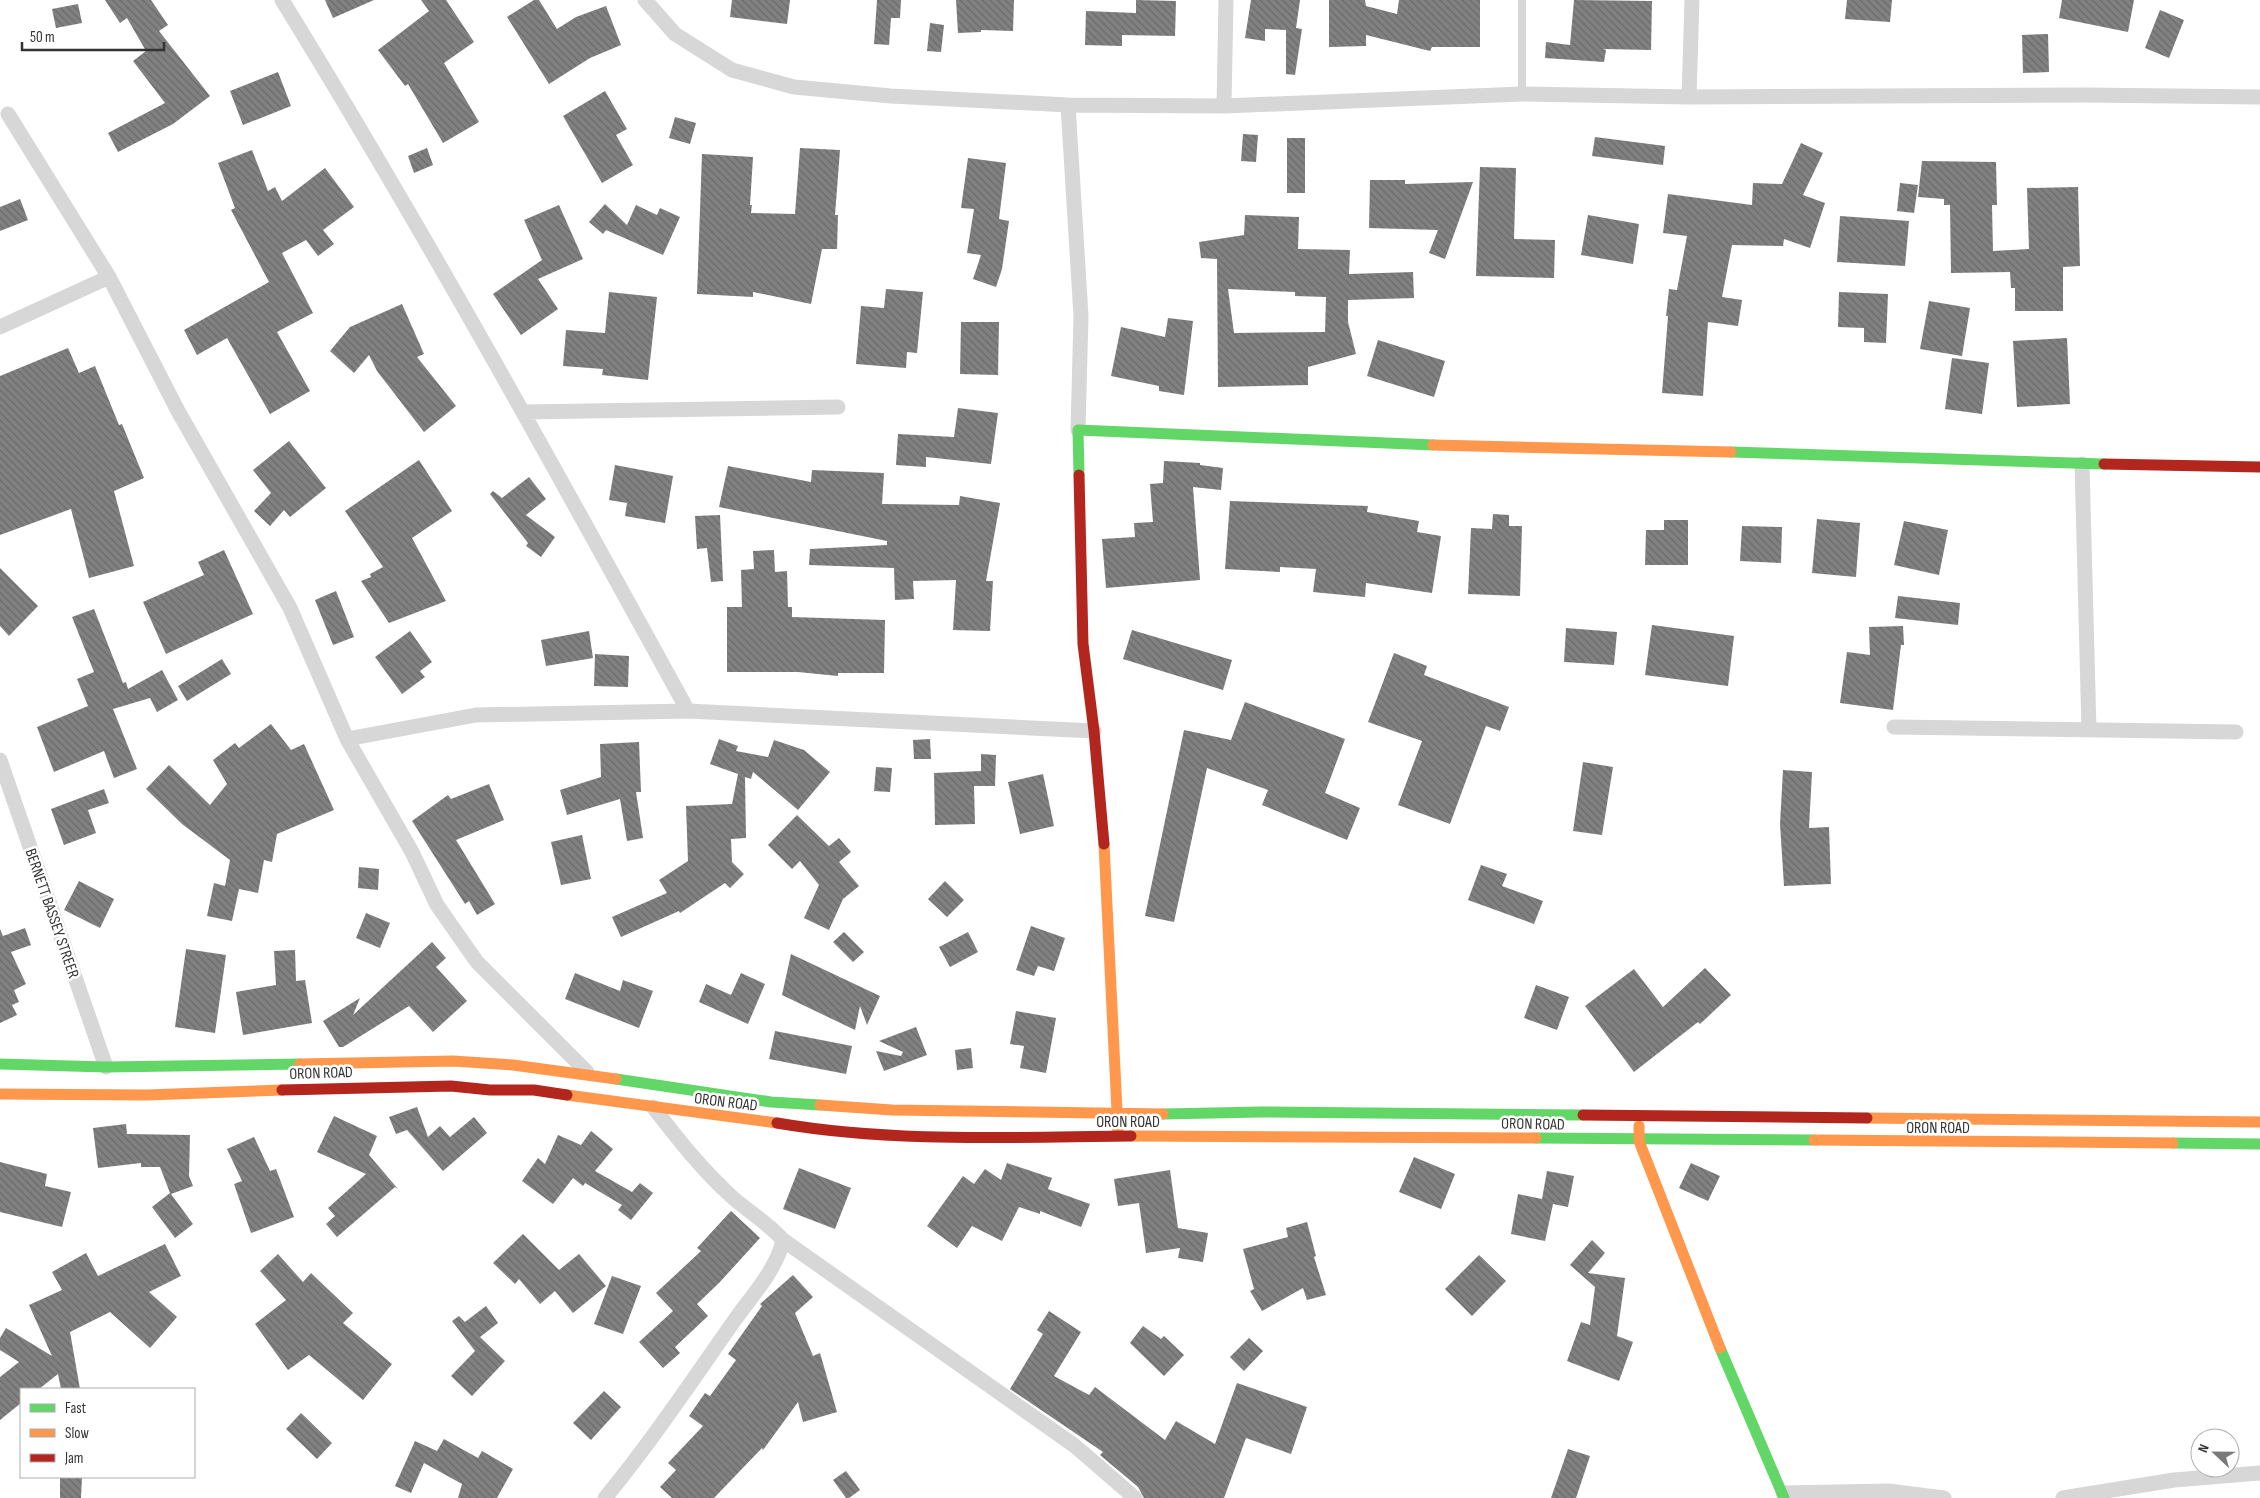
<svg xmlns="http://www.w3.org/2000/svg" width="2260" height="1498" viewBox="0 0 2260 1498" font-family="'Sofia Sans Condensed',sans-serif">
<defs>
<pattern id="building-back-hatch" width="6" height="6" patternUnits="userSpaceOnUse" patternTransform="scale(1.25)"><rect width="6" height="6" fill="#818181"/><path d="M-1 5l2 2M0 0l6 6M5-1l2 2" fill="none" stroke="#6a6a6a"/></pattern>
</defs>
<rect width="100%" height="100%" fill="#fff"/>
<path fill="url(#building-back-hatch)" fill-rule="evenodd" d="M105,0h46l17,25 -9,6 51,65 -37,28 -55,28 -10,-19 57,-30 -32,-42 13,-10 -19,-33 -7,5z
M325,0h49l-41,18z
M421,0h25l28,42 -30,21 35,59 -36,21 -35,-59 -3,2 -27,-36 51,-39z
M534,0h5l18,29 19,-12 30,-11 15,39 -31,13 -41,26 -42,-67z
M732,0h58l-3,24 -57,-7z
M877,0h24l-1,18h-9l-2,27 -15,-1z
M956,0h58l-1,31 -32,-1v2l-23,1z
M1136,0l40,1 -1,35 -53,-1v11l-37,-1 1,-34 50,2z
M1251,0h49l-4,28 6,1 -7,46 -9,-1v-44l-21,-1v12l-20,-3z
M1329,0h36l1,6 31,8 2,-14h81v47h-48l-2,4 -64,-16v11l-37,1z
M1574,0l78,1 -1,49 -48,-1 3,1 -2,12 -59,-4 1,-16 24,3z
M1847,0h45l-2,22 -45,-3z
M2062,0h72l-6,32 -69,-14z
M78,4l4,19 -26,5 -4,-19z
M2160,10l24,10 -15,38 -24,-10z
M930,23l14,2 -3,27 -14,-1z
M2048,34l1,38 -26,1 -1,-38z
M278,72l13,34 -48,19 -13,-34z
M605,91l22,38 -11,6 17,30 -31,18 -39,-67z
M675,117l21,6 -6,21 -21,-6z
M1243,134l15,1 -2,27 -15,-1z
M1595,137l70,9 -2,19 -71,-9z
M1287,138h18v55h-18z
M1801,143l22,10 -20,42 22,8 -15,45 -26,-9 -1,7 -51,-1 -10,52 20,3 -4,26 -30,-4 -5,74 -41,-3 6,-77h-2l3,-27 8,1 10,-54 -24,-3 5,-39 84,11 1,-22 29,1z
M427,148l6,17 -19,8 -6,-17z
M800,148l40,2 -5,65h3l-1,34h-15l-11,55 -58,-12v5l-56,-3 5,-140 51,3 -3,48h2l-1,8 44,1z
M252,150l16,41 7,-4 7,14 43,-33 29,39 -31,23 11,14 -16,12 -12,-16 -24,13 31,60 -36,19 33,59 -40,23 -43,-76 -30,17 -13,-25 85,-48 -38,-72 4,-2 -17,-45z
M968,158l38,5 -7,56 10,2 -7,48 -6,18 -23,-8 8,-24 -14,-2 7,-44 -13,-1z
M1922,161l74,1 1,43h-5l1,46 36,-2 -2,-61 51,-1 2,79 -17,1v44h-48v-23h-4l-1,-16 -59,1 -1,-68h-6v-6l-26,-2z
M1480,167l36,1 -2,71 41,1 -1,38 -78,-2z
M1370,180h35v4l68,-2 -28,77 -16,-6 9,-23 -69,-2z
M1900,183l18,2 -4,28 -17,-2z
M20,199l8,21 -28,11v-24z
M605,204l22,21 9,-20 21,10 3,-7 20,9 -17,38 -57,-25 -3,4 -14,-12z
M559,205l24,54 -45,20 20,30 -37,26 -28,-41 49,-34 -18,-40z
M1245,215l54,2 -1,32 52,1 -1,24 64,-2 1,26 -66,2v22l8,32 -48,13v18l-90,2 -1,-128 -16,-1 -2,-16 45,-7zM1228,289l67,3v4l31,1 -1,35 -91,1z
M1588,215l51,9 -6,40 -52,-9z
M1840,216l69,5 -4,45 -68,-4z
M886,289l37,3 -6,61 -10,-1 -1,16 -50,-4 5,-58 23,2z
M609,292l48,5 -9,83 -46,-5 1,-6 -40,-3 3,-36 39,3z
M1839,292l49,2 -2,49 -22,-1v-14l-26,-1z
M1929,301l41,7 -8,48 -42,-7z
M402,304l22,50 -7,3 39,49 -32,26 -47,-61 -8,-16 -15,18 -24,-22 20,-24z
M1168,318l25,3 -9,74 -25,-4v-5l-48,-10 10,-49 44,10z
M961,322h38l-1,53 -38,-1z
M2067,338l3,66 -53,3 -4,-66z
M1378,340l67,21 -11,36 -67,-21z
M68,348l11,25 16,-7 24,59 3,-1 22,54 -30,13 20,75 -45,12 -18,-69 -71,26v-159z
M1952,358l37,5 -7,51 -37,-5z
M958,408l40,5 -7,51 -65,-7v10l-30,-2 2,-31 56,3z
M289,441l37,47 -36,29 -6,-7 -14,16 -16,-15 17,-18 -18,-23z
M419,460l33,51 -40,27 34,63 -57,22 -28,-42 10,-4 -1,-3 13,-7 -38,-56z
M1164,461l36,2v2l23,3 -2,22 -28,-3 7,93 -94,8 -4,-49 33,-2 -1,-14 19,-1 -3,-38 13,-1z
M615,465l58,11 -8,47 -40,-7 2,-13 -18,-3z
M728,466l83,16 1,-12 72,3 -2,31 77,1 1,-9 40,7 -14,78h7l-3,50 -37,-1 3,-50 -43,1 1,18 -19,1 -1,-32 -85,-3 1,-16 77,-4v-4l-168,-34z
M529,477l17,22 -20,16 29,22 -14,20 -15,-11 2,-3 -38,-49 3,-3 9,7z
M1230,501l138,5 -1,6 52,9 -2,11 24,4 -9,57 -66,-10 -1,14 -52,-5 3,-23 -36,-2v5l-55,-3z
M1493,514l16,1v11h13l-2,70 -52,-2 3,-66 21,1z
M720,515l3,66 -12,1 -4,-34 -10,1 -2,-33z
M1817,519l43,4 -4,54 -44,-4z
M1664,520h24v45h-43l1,-35h18z
M1904,521l44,9 -9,45 -45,-10z
M1742,526l40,1 -1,36 -41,-2z
M224,550l29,64 -87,40 -23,-52 61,-27 -6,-13z
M774,550l1,22 12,-1 1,36h4v10l93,3 -1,53h-46v3l-40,-4h-71v-65h15l-1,-37 13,-1 -1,-18z
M0,568l38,38 -29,30 -9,-10z
M336,591l18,46 -21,8 -18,-45z
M1898,596l62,7 -2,22 -63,-7z
M94,609l29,74 3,-1 2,7 34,-19 16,30 -21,12 -7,-14 -37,11 24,60 -23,9 -10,-27 -50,21 -17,-45 51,-21 -11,-27 17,-7 -22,-55z
M1652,625l82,11 -6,50 -83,-11z
M1903,626l1,19h-3l-8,65 -53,-7 7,-51 23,3 -1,-28z
M1566,628l51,4 -3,33 -50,-3z
M1132,630l100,30 -9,30 -100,-31z
M410,631l22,31 -12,9 5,6 -23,17 -27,-37z
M589,631l4,27 -47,8 -5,-26z
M1394,653l33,13 -3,9 85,32 -9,24 -14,-5 -36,98 -52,-19 24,-64 -54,-19z
M595,654l34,2 -1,31 -34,-1z
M222,659l9,15 -44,27 -9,-15z
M1245,702l100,37 -20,54 35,15 -13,32 -85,-35 6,-15 -61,-22 -33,154 -29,-6 39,-186 47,10z
M271,724l20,26 13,-6 30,66 -57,24 -5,28 -8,-2 -6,33 -19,-4 -7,32 -25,-5 7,-33 11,3 5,-26 -48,-36 -36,-35 23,-24 41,40 17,-21 -14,-24 22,-17 4,5z
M719,739l19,7 -2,5 32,6 6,-17 30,10 26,22 -32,38 -45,-38 -2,7 -6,-2 1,61 -15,1 1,23 12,12 -14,14 -5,-5 -45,30 -1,-2 -58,26 -9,-20 55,-24 -8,-13 29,-19 -2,-55 46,-2 6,-30 -28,-10z
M930,739l1,20h-17l-1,-19z
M639,742l2,50h-5l7,46 -16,3 -7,-42 -53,16 -7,-25 41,-13 -1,-33z
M981,754l15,1 -1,31h-21l1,38 -40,1 -1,-52 47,-2z
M1583,762l30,5 -11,68 -29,-4z
M876,767l16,1 -2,24 -16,-1z
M1783,770l29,2 -3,56 20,-1 2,57 -47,2 -4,-62z
M1043,774l11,52 -34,8 -12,-52z
M489,784l15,36 -48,20 39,64 -18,11 -8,-14 -4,3 -53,-83 36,-26 3,4z
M104,789l5,14 -21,7 8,23 -32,12 -13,-36z
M797,815l32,31 10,-8 12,14 -12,10 20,24 -16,13 -14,31 -25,-12 15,-33 -19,-24 -8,8 -24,-24z
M582,835l9,44 -30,6 -10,-43z
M1481,865l26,9 -5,12 41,15 -9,23 -66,-24z
M359,867l20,2 -1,21 -20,-2z
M79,881l35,18 -14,29 -36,-18z
M945,881l19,19 -17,17 -19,-18z
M366,913l24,10 -10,25 -24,-10z
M1031,926l34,12 -11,33 -16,-5 -4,10 -18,-6z
M25,928l6,17 -20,7 15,32 -12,6 5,12 -7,3 5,10 -17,8v-94l3,7z
M844,932l20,20 -11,10 -20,-20z
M968,932l10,20 -28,15 -11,-20z
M432,942l14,16 -10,9 31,34 -34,31 -24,-26 -66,41h-4l-16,-26 37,-23 -7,17z
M186,949l40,6 -11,78 -40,-6z
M295,950l1,31 9,-1 7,43 -69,12 -7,-43 40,-7 -2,-34z
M791,954l89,42 -13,29 -7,-19 -5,24 -73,-35z
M1705,968l26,27 -31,29 -2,-2 -64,50 -49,-66 49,-37 29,38z
M575,973l45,18 3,-11 30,11 -14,37 -74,-29z
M741,973l24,11 -17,40 -49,-22 7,-18 25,11z
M1536,985l33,12 -12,33 -33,-12z
M1016,1011l40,7 -10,55 -26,-5 4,-22 -14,-2z
M916,1027l11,28 -43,16 -8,-20 25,5 2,-4 -24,-11z
M775,1031l77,15 -6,28 -77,-15z
M971,1048l2,20 -16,2 -2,-20z
M417,1107l11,30 12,-11 10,11 24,-20 13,16 -44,38 -36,-41 -11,4 -7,-17z
M334,1116l43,20 -8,19 29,34 -3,-2 -58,50 -11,-13 9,-8 -7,-8 38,-34 -49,-22z
M126,1124l1,10 63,1 -1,41 4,10 -22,8 22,30 -18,14 -23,-31 18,-14 -10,-26h-19v-4l-43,5 -5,-40z
M591,1131l22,18 -18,22 37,21 8,-9 13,10 -22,27 -13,-10 4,-5 -37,-22 -2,3 -10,-8 -20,26 -31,-23 16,-23 7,6 13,-29 23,10z
M254,1137l16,34 6,-2 18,48 -43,16 -17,-49 8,-3 -15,-32z
M1414,1157l41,17 -14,35 -42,-17z
M0,1162l47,12 -2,12 26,6 -9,35 -62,-15z
M1007,1163l45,15 -4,11 42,15 -9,23 -41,-16v3l-21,-7 -17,34 -30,-15 -15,22 -30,-22 36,-50 11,8 11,-15 16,11z
M1691,1163l29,13 -12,25 -29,-13z
M799,1168l52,20 -16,41 -52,-20z
M1170,1170l8,58 30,5 -5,29 -25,-4 2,-10 -34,5 -7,-50 -21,3 -4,-27z
M1547,1171l27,5 -6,31 -15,-3 -8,37 -34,-7 7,-40 24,5z
M731,1211l29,27 -41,45 -22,21 11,12 -33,31 5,6 -17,15 -24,-26 34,-31 -17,-18 45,-42 -4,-3z
M1307,1222l9,34 -2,1 12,38 -19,5 -4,-12 -41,23 -12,-20 4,-2 -11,-40 45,-12 -2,-9z
M523,1234l36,36 20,-16 27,32 -33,27 -18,-22 -15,13 -21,-25 -4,5 -22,-21z
M1592,1240l13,13 -17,20 37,5 -8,58 16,6 -14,39 -52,-20 14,-39 9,3 5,-38 -25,-22z
M165,1244l16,32 -32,16 28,25 -27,31 -40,-36 -40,20 10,57h-19l-3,-15 -19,15h-18v14l-21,17v-43l19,-15 -19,-12v-12l6,-10 46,28 -23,-51 33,-15 -10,-18 34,-19 12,23z
M278,1254l25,28 8,-9 42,40 -10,10 49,41 -29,36 -54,-45 -21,15 -33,-46 31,-24 -26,-29z
M1479,1255l27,26 -34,35 -27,-27z
M793,1275l20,22 -18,16 18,43 7,-3 17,59 -34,10 -5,-20 -35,48 -1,-2 -48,50h-42l-12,-11 16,-17 -8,-7 35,-37 -14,-10 16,-23 5,3 26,-36 -8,-6 34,-48 -2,-2z
M612,1276l29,10 -18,48 -29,-10z
M486,1306l12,17 -18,14 25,24 -33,35 -21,-20 24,-25 -23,-30 7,-5 6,6z
M1049,1311l32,21 -27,44 35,19 6,-8 70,53 11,-19 39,23 22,-61 70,24 -16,47 -45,-16 -22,60h-80l-6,-11 -38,-32 3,-3 -93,-63 33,-55 -6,-4z
M1143,1326l18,13 3,-3 20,19 -20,21 -34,-33z
M1249,1338l14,13 -19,20 -14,-14z
M604,1391l17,16 -30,33 -18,-17z
M301,1413l31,30 -15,16 -31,-30z
M444,1439l34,19 4,-7 31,18 -16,29h-39l4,-14 -38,-21 -13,30 -16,-7 20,-45 22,10z
M1568,1449l22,7 -14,42h-25z
M846,1471l14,19 -11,8h-3l-13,-18z
M60,1477h22l-1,21h-21z"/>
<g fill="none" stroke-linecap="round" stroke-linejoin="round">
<path stroke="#d7d7d7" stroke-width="8" d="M1522,0v94"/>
<path stroke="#d7d7d7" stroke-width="15" d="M282,0c143,232 275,472 406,711l406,20
M645,0l30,34 57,36 62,17 97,9 177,9 156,1 298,-12 167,3 396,-2 175,2
M1689,97l3,-97
M1068,105l13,211 -3,114
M1224,106l2,-106
M8,114l101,163 69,134 112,197 57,131 65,113 25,53 40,57 110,110
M0,327l109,-50
M523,412l315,-5
M2082,464l7,266
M1894,727l342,5
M347,739l129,-24 212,-4
M0,760l106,307
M783,1240l292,206 60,52
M1783,1493l105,-2 56,7
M605,1498c46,-56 87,-117 129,-177 17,-24 43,-52 49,-81 -15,-17 -34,-28 -51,-43 -30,-27 -54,-58 -79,-90
M2063,1498l111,-18 86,-7"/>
<path stroke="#63d668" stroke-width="11" d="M1731,452l373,12
M1079,475l-1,-45 355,15
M0,1064l106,3 194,-3
M616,1079l155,23 49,3
M1163,1114l98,-2 322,3
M1536,1138l278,2
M2173,1143l87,1
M1720,1348l64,150"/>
<path stroke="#ff974d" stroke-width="11" d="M1433,445l298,7
M1104,844l14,287
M300,1064l153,-3 60,4 103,14
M0,1094l147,1 135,-5
M567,1095l210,28
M820,1105l72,5 271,4
M1867,1118l393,4
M1639,1126v15l81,207
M1131,1136l405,2
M1814,1140l359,3"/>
<path stroke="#b3261e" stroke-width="11" d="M2104,464l156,3
M1079,475l4,169 11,87 10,113
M282,1090l169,-4 39,4h44l33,5
M1583,1115l284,3
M777,1123c116,20 236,14 354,13"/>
</g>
<g text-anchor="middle" stroke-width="5" stroke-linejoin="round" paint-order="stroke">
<g font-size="16" fill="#333" stroke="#fff">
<text transform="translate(53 913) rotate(71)" y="6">BERNETT BASSEY STREER</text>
<text transform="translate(321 1072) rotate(-2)" y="6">ORON ROAD</text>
<text transform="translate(726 1101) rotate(7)" y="6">ORON ROAD</text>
<text x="1128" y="1127">ORON ROAD</text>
<text transform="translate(1533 1123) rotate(1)" y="6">ORON ROAD</text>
<text x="1938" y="1133">ORON ROAD</text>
</g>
</g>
<rect x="20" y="1388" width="175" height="90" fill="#ffffff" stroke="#adadad"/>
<rect x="30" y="1404" width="25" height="8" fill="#63d668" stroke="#adadad"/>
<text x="65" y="1413" font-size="15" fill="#333333">Fast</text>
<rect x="30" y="1429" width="25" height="8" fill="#ff974d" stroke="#adadad"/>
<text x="65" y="1438" font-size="15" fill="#333333">Slow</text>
<rect x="30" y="1454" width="25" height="8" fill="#b3261e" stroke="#adadad"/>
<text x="65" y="1463" font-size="15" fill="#333333">Jam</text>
<g transform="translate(2215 1453) rotate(292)"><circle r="24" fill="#ffffff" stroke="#adadad"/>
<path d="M0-4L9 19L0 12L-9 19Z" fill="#7a7a7a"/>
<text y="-8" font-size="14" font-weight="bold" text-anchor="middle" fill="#333333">N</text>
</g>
<path d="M22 42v8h142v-8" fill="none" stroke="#333333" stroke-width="2.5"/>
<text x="30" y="42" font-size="15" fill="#333333" stroke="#ffffff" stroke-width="4" paint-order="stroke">50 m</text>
</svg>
